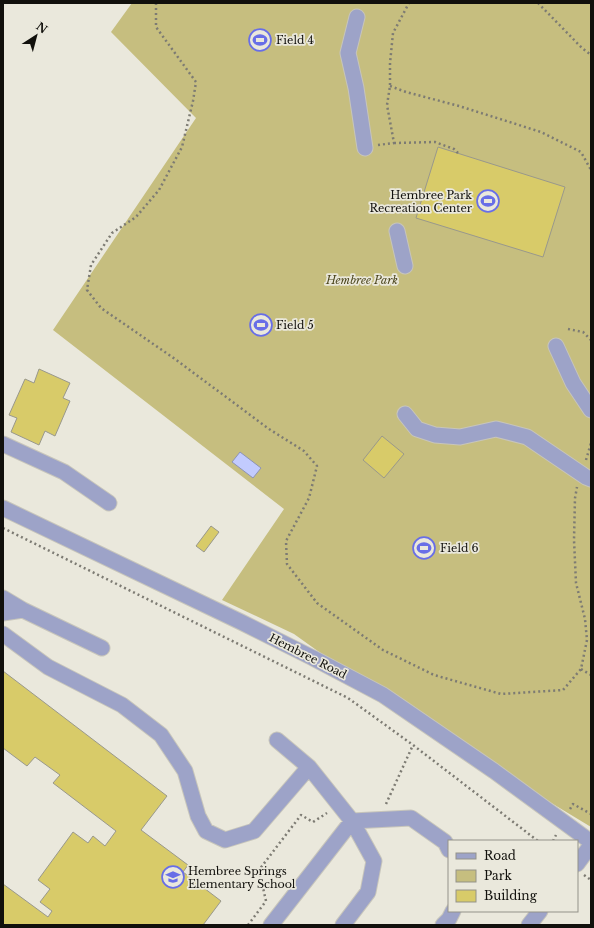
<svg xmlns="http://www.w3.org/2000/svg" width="594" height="928" viewBox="0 0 594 928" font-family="'Libre Baskerville',serif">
<rect width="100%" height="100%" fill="#eae8dc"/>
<path fill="#c6be7f" d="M132,3h459v824l-177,-107 -120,-86 -72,-34 62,-91 -231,-179 143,-212 -85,-86z"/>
<path fill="#c2cbfe" stroke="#8d93b5" d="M240,452l21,16 -8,10 -21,-16z"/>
<path fill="#d8cb69" stroke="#99988c" d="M438,147l127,40 -22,70 -127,-39z
M39,369l31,14 -7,15 7,3 -15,35 -10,-5 -6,14 -28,-13 6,-14 -8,-3 16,-36 9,4z
M382,436l22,18 -20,24 -21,-18z
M211,526l8,6 -15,20 -8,-6z
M3,671l164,125 -26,34 47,35 -5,7 38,29 -18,24h-200v-41l45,33 4,-6 -12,-9 10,-13 -12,-9 35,-48 15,11 5,-7 12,10 11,-15 -63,-48 7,-8 -25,-18 -8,9 -24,-18z"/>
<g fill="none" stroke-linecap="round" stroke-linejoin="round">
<g stroke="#c7c5bb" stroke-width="17">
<path id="minor" d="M357,17l-9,36 8,35 9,60
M397,231l8,35
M556,346l17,37 18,27
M405,414l12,15 18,6 25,2 36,-8 31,8 59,40 5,2
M3,444l61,28 45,31
M3,508l238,114 72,36 70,37 111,76 97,71
M3,598l20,12 79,38
M3,613l20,-3
M3,634l45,33 74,38 39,30 24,36 13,45 8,15 19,9 29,-9 55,-64
M277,740l32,27 43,54 22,40 -6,31 -25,33
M577,864l14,-19
M271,925l81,-104 59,-3 34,24 4,8
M443,925l6,-6 4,-8
M529,925l11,-14"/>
</g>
<path stroke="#7d7b73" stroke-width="2.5" stroke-dasharray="2 3" stroke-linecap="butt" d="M156,3v24l40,55 -3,19 -11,46 -23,43 -23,27 -24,16 -21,32 -4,25 14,18 74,51 94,70 35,22 13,15 -8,32 -23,43 1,23 30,39 66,47 51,25 67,19 62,-4 18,-21 6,-29 -2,-21 -9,-36 -2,-43 1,-42 2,-11
M538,3l44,45 9,7
M390,86l16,6 53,14 82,26 40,20 10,18
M394,143l41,-1 19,7 4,4
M378,145l16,-2 -7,-38 3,-19v-23l3,-30 16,-30
M568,329l15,3 8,8
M586,460l5,-17
M3,528l345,170 65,47 125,96
M581,669l10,6
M386,804l27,-59
M570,809l3,-5 18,10
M553,841l3,-6
M584,875l7,5
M248,925l18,-24 -7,-31 42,-55 12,7 14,-9"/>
<use href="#minor" stroke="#9da3c8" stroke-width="15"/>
</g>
<defs>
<g id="stadium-ring" transform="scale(1.15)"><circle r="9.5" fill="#eae8dc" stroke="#686ee7" stroke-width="1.5"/><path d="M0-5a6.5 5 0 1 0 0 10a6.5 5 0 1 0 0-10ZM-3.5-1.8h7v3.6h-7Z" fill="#686ee7"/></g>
<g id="school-ring" transform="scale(1.15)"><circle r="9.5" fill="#eae8dc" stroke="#686ee7" stroke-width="1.5"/><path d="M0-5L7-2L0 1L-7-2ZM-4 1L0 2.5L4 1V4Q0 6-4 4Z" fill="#686ee7"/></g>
</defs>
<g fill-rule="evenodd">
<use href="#stadium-ring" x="260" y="40"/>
<use href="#stadium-ring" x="488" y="201"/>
<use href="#stadium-ring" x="261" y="325"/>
<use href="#stadium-ring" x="424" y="548"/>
<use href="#school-ring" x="173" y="877"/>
</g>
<g text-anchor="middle" stroke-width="3.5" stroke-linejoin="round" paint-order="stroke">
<g font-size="11" fill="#11100c" stroke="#eae8dc" text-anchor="start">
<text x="276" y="44">Field 4</text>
<text x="472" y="199" text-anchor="end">Hembree Park<tspan x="472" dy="13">Recreation Center</tspan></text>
<text x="276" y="329">Field 5</text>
<text x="440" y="552">Field 6</text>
<text x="188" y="875">Hembree Springs<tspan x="188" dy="13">Elementary School</tspan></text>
</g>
<g font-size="11" font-style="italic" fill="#4a441b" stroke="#eae8dc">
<text x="362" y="284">Hembree Park</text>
</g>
<g font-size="11" fill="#11100c" stroke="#eae8dc">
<text transform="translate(308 656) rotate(27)" y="4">Hembree Road</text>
</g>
</g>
<rect width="594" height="928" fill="none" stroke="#11100c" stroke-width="8"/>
<rect x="448" y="840" width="130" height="72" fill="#eae8dc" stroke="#939289"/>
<rect x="456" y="853" width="20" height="6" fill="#9da3c8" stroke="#939289"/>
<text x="484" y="860" font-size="12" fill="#11100c">Road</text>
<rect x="456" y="870" width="20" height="12" fill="#c6be7f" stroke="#939289"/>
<text x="484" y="880" font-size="12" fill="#11100c">Park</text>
<rect x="456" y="890" width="20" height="12" fill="#d8cb69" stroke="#939289"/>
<text x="484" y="900" font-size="12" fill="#11100c">Building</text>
<g transform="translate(36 36) rotate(36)" stroke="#eae8dc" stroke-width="3" paint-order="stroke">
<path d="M0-3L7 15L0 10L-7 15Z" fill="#11100c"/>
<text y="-6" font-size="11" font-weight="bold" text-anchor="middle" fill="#11100c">N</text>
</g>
</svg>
